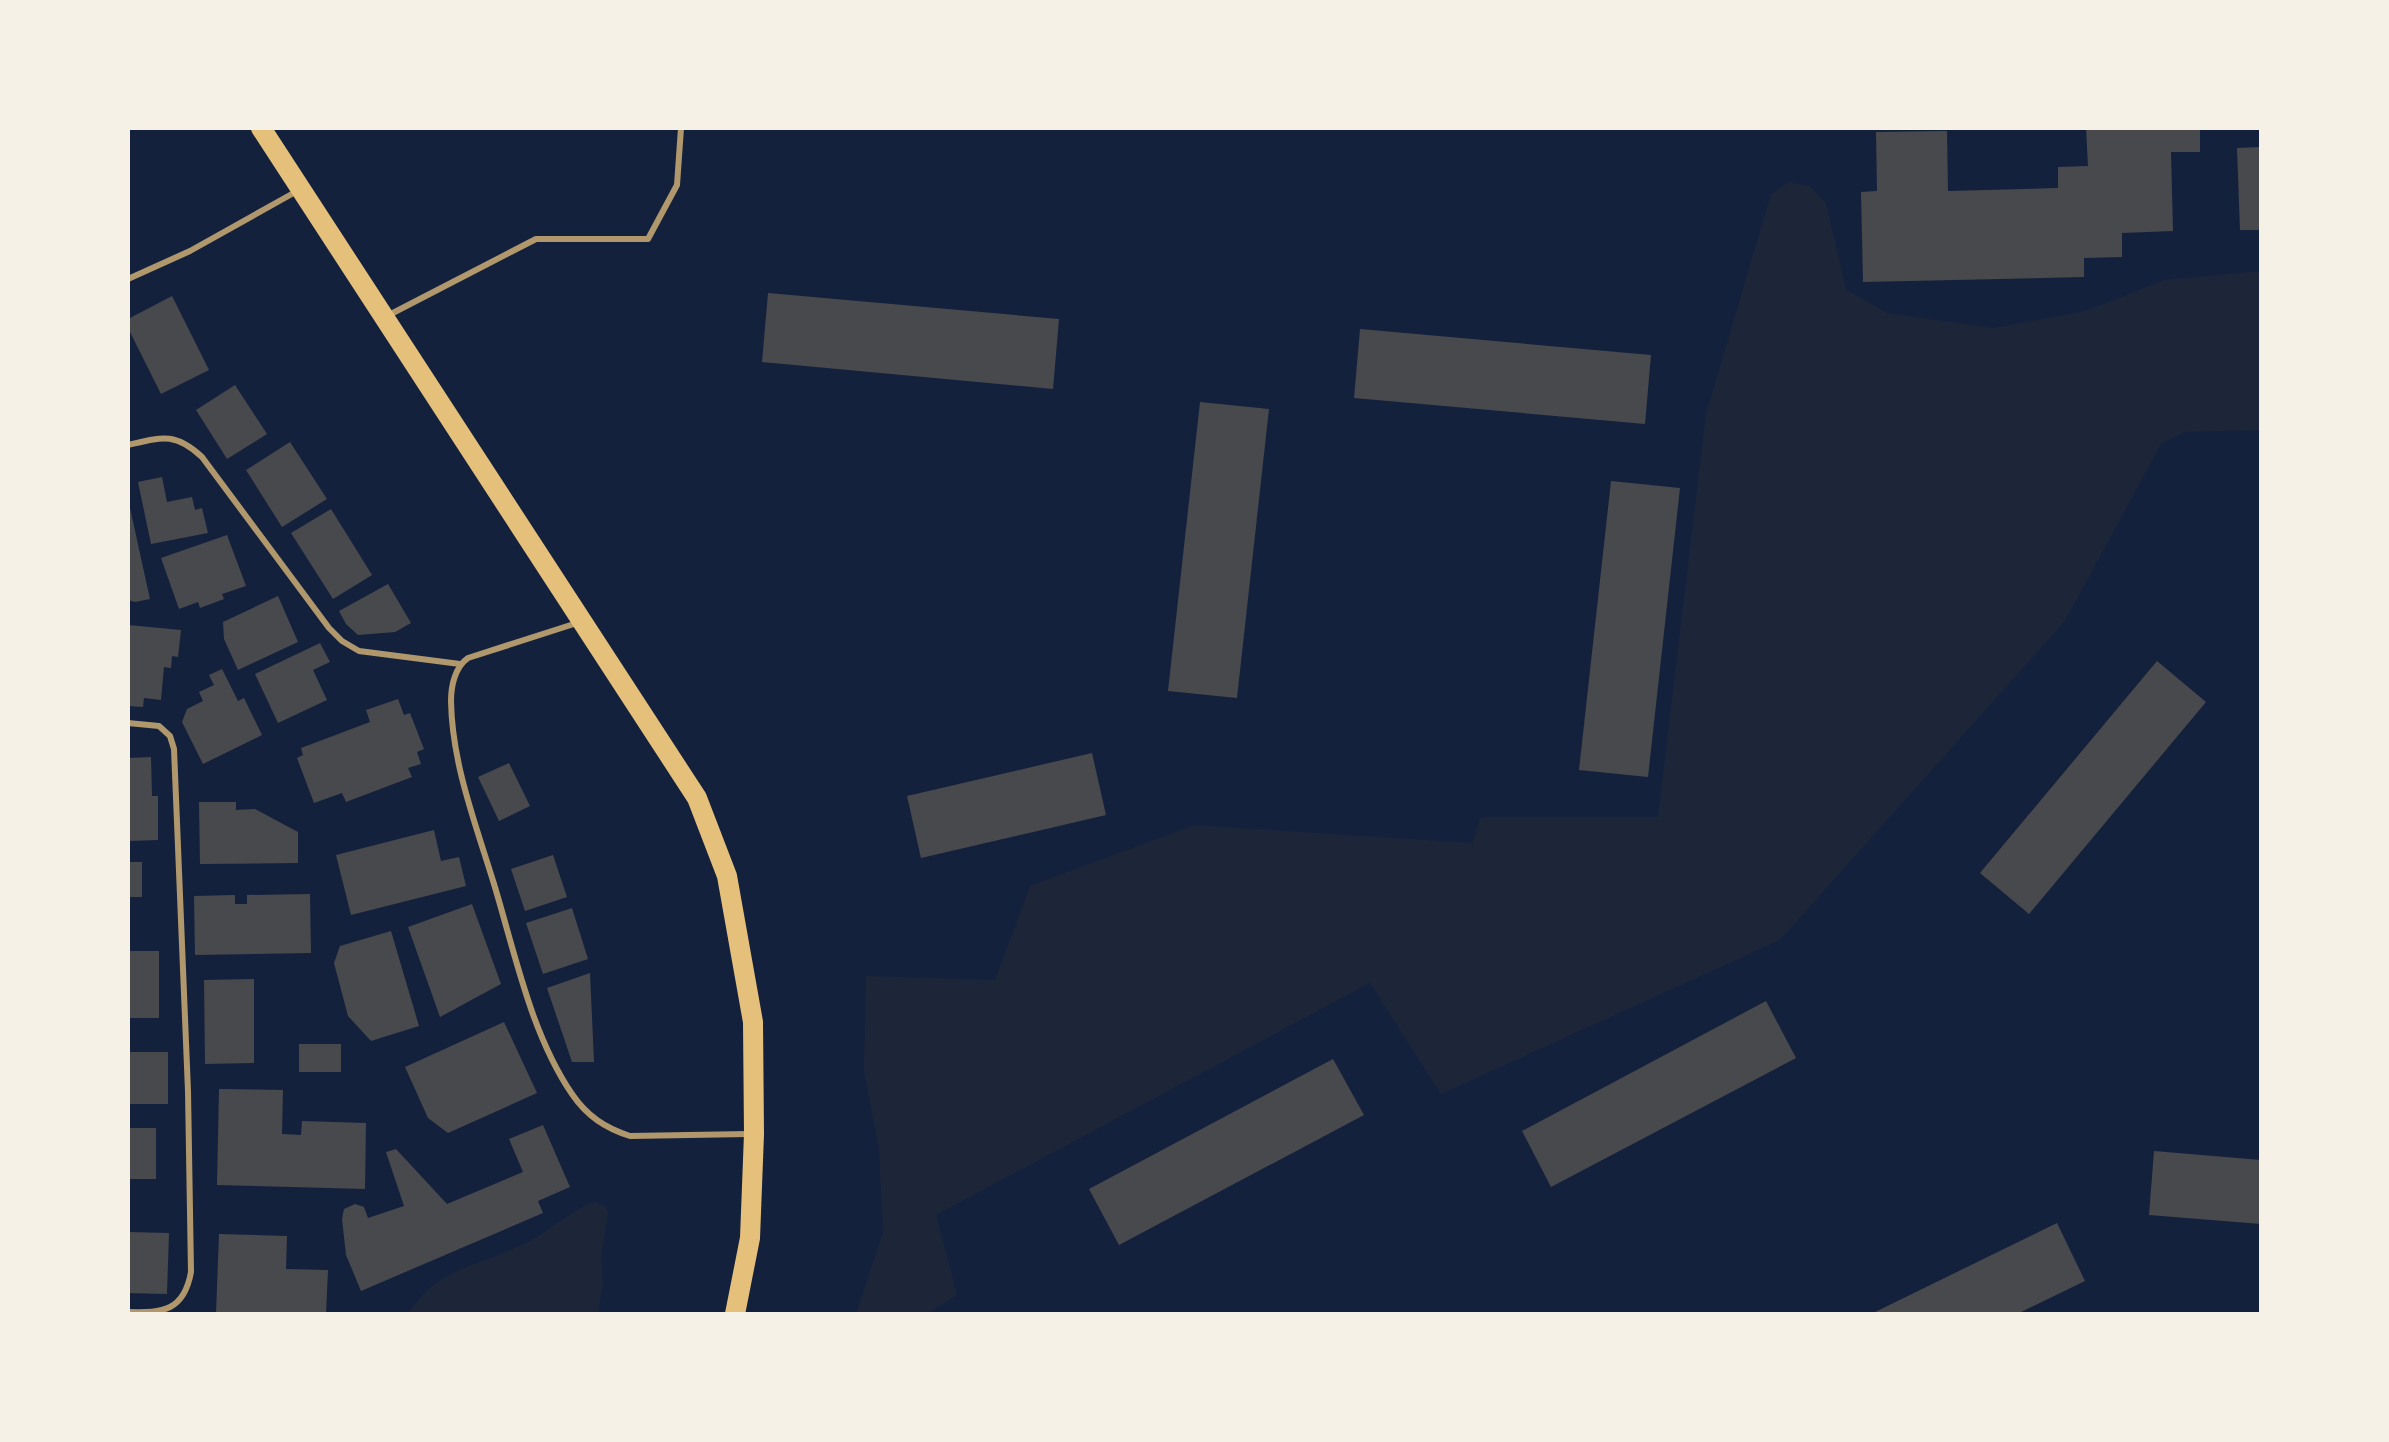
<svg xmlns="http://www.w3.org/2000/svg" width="2389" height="1442" viewBox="0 0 2389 1442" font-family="'DejaVu Sans',sans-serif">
<rect width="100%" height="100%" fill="#14213d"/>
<path fill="#1d2539" d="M1789,182l21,4 16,17 20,86 41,24 107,15 92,-17 78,-31 97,-9v159l-76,2 -24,12 -96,177 -285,319 -339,154 -71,-111 -434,232 21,80 -30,19h-71l27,-81 -4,-84 -15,-78 2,-95 129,4 35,-94 164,-61 278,18 9,-26h177l48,-403 65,-220z
M596,1202l10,5 2,6 -7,45 2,25 -5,31h-191c8,-9 16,-21 25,-28 28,-21 65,-28 96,-44 19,-9 51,-38 68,-40z"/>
<path fill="#48494c" d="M2086,128h114v24h-29l2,79 -51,2v24l-38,1v19l-221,5 -2,-90 16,-1 -1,-59 71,-1 1,60 110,-3v-21l30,-1z
M2261,147v83h-21l-3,-82z
M768,293l291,26 -6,70 -291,-27z
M172,296l37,74 -48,24 -33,-66v-9z
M1360,329l291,26 -6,69 -291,-26z
M235,385l32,49 -40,25 -31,-49z
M1200,402l69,7 -32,289 -69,-7z
M290,442l37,57 -45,28 -36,-57z
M162,477l5,25 25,-5 3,13 7,-2 6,25 -57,11 -13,-62z
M1611,481l69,7 -32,289 -69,-7z
M128,499l22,100 -15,3 -7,-2z
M331,509l41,66 -39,24 -42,-66z
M227,535l19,51 -24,8 2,5 -24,9 -2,-6 -19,7 -18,-51z
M388,584l23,39 -16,9 -37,3 -12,-11 -7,-13z
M278,596l20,46 -60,28 -14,-31 -1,-17z
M128,625l53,5 -3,27 -6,-1 -1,12 -7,-1 -3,33 -17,-2 -1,9 -15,-1z
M320,643l10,19 -17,8 14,30 -49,23 -23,-49z
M2157,661l49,41 -177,212 -49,-41z
M222,669l16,32 6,-3 18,37 -59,29 -21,-42 5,-13 16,-8 -4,-9 15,-7 -5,-10z
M398,699l6,16 6,-2 14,36 -7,3 4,12 -13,4 4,9 -66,25 -4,-9 -28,10 -17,-45 6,-3 -2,-7 69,-26 -4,-12z
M1092,753l14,62 -185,43 -14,-62z
M151,757l1,39h6v44l-30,1v-83z
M509,763l21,43 -31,15 -21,-44z
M199,802h37v8l19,-1 43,23v31l-98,1z
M434,830l7,31 18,-4 7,29 -115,29 -15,-60z
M553,855l14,42 -42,14 -14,-42z
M128,862h14v35h-14z
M310,894l1,59 -116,2 -1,-59 41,-1v9h12v-9z
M472,904l29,80 -61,33 -32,-90z
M572,908l16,51 -45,15 -17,-51z
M391,931l28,95 -48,15 -23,-25 -14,-53 6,-17z
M128,951h31v67h-31z
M590,973l4,89h-22l-25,-74z
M254,979v84l-49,1 -1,-84z
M1766,1001l30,57 -245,129 -29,-56z
M504,1022l33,71 -89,40 -20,-15 -23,-51z
M299,1044h42v28h-42z
M128,1052h40v52h-40z
M1333,1059l31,56 -245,130 -30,-56z
M219,1089l64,1 -1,44 19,1 1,-14 64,2 -1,66 -148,-4z
M543,1125l27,62 -32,14 5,12 -182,78 -15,-36 -4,-36 2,-10 11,-5 9,3 4,11 36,-12 -18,-54 10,-3 51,55 76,-32 -14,-33z
M128,1128h28v51h-28z
M2154,1151l107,9v64l-112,-9z
M2057,1223l28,58 -68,33h-146z
M128,1232l41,1 -2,61 -39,-1z
M219,1234l68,2 -1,33 42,1 -2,44h-110z"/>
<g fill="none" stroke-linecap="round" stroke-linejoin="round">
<path stroke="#b1986c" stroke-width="6" d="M128,279l62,-28 109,-61
M387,316l149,-77h112l29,-54 4,-57
M128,445c34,-8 47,-13 74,12l127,171 13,13 17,10 101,13
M577,623l-109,35c-13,9 -17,28 -17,43 1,63 25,124 43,183 21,69 37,150 78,210 15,22 33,34 58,42l118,-2
M128,723l31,3 11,10 4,13 14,342 3,181c-7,39 -28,41 -63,40"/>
<path stroke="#e5c07b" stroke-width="20" d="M261,128l436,670 30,78 26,146 1,112 -4,104 -15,76"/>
</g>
<rect width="2389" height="1442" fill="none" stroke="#f6f1e7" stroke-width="260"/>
</svg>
